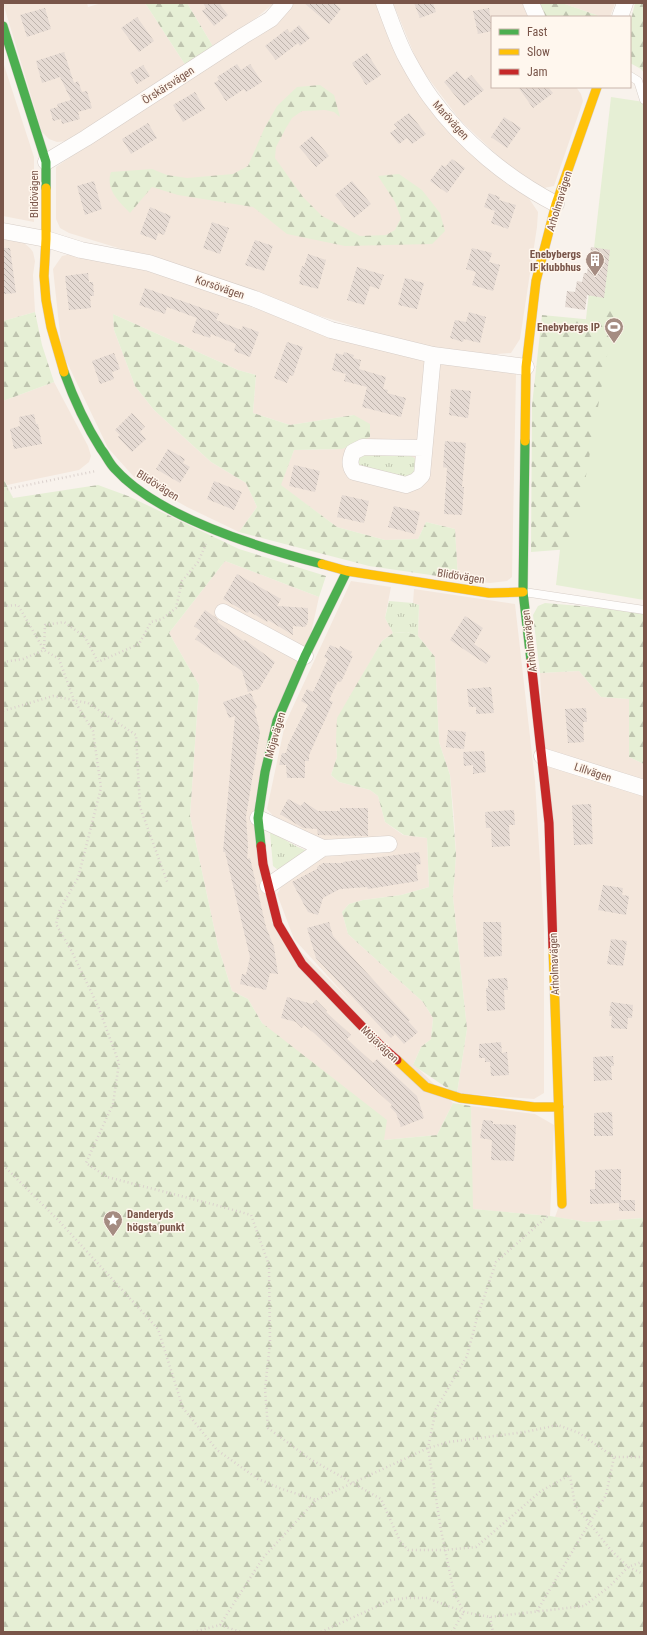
<svg xmlns="http://www.w3.org/2000/svg" width="647" height="1635" viewBox="0 0 647 1635" font-family="'Roboto Condensed',sans-serif">
<defs>
<pattern id="forest-firs" width="22" height="20" patternUnits="userSpaceOnUse"><rect width="22" height="20" fill="#e6efd5"/><path d="M5 1l3.5 6h-7zM16 11l3.5 6h-7z" fill="#bfc4af"/></pattern>
<pattern id="park-tufts" width="24" height="20" patternUnits="userSpaceOnUse"><rect width="24" height="20" fill="#e6efd5"/><path d="M3 7l-1-3M5 7V3M7 7l1-3M15 17l-1-3M17 17v-4M19 17l1-3" fill="none" stroke="#bfc4af"/></pattern>
<pattern id="building-back-hatch" width="6" height="6" patternUnits="userSpaceOnUse"><rect width="6" height="6" fill="#e5dad3"/><path d="M-1 5l2 2M0 0l6 6M5-1l2 2" fill="none" stroke="#beb4ad"/></pattern>
</defs>
<rect width="100%" height="100%" fill="#f8f2ec"/>
<path fill="#f4e7dc" d="M3,3h84l1,4 14,-4h43l41,63 -118,75 -11,1 -8,-3 -7,-7z
M187,3h87l-36,30 -24,15z
M291,3h86l29,68 120,123 12,18 -1,15 -17,112 -9,14 -27,2 -71,-11 -129,-39 -120,-43 -95,-29 -9,-5 -4,-9v-52l77,-53 129,-81z
M393,3h132l3,14h-36v70h84l5,7 2,7 -29,85 -10,2 -27,-14 -57,-54 -41,-54z
M562,3h53l-5,14h-8z
M3,62l31,95v65l-31,-6z
M3,239l21,4 6,5 3,4 2,9 -2,14 2,37 -32,9z
M76,253l65,16 63,20 98,37 60,19 78,20 15,-1 61,10 -4,203 -5,4 -17,2 -32,-4 -3,-50 -29,-7 -8,17 -33,1 -48,-13 -57,-42 14,-35 48,-1 12,-34 -64,10 -37,-12 3,-38 -18,-5 -125,-56 1,16 21,56 19,24 57,52 35,21 11,24 -18,25 -52,-25 -53,-30 -26,-29 -46,-96 -9,-83 9,-13z
M54,382l34,64 3,10 -2,6 -10,8 -72,15 -4,-7v-77z
M225,561l94,36 -8,36 -56,168 17,122 181,180 -16,32 -53,5 -122,-117 -14,-24 -16,-8 -14,-45 -28,-130 9,-131 -30,-52z
M351,581l40,6 -6,31 8,15 -11,8 -21,37 -25,61 1,18 -6,18 8,7 31,8 8,6 7,26 18,13 24,3 2,49 -28,8 -38,5 -14,4 -7,8 6,22 75,68 10,16 -2,21 -10,8 -8,18 -25,-23 -94,-103 -17,-45 9,-15 36,-22 70,-8 -75,-9 -32,-11 -18,-20 18,-85z
M414,589l101,15 20,177 9,148v164l-10,6 -77,-6 10,-64 -14,-132 3,-42 -2,-38 -4,-42 -11,-33 -4,-85 -17,-21 1,-31 -6,-2z
M579,671l22,26 29,2 -1,58 15,7v454l-57,4 -32,-5 11,-30 -26,-514z
M471,1106l64,8 19,11 -4,91 -78,-7z"/>
<path fill="#e6efd5" d="M611,97l33,5v498l-88,-15z"/>
<path fill="url(#forest-firs)" d="M145,3h42l27,45 -28,18z
M536,3h26l40,14h-60z
M635,3h9v70l-3,-4 -11,-6v-39z
M320,85l14,10 6,22 -6,-5 -9,-2 -23,1 -10,7 -6,10 -10,19 -1,11 28,39 19,19 38,20 26,-1 9,-5 6,-12 -6,-16 -17,-26 21,-2 23,16 18,23 5,18 -13,13 -87,2 -58,-12 -34,-27 -75,-12 -26,-8 -22,26c-11,-12 -25,-23 -19,-41l41,-3 15,6 20,3 46,-4 15,-8 16,-37 13,-23 20,-19z
M605,306l10,4 -35,200 -3,5 -8,4 -1,8 4,9 -2,13 -39,3 1,-147 10,-90 52,5z
M35,312l7,33 12,37 -51,19v-80z
M113,314l125,56 18,5 -3,38 37,12 64,-10 16,9v13l-28,12 -48,1 -13,35 56,42 48,13 33,-1 8,-17 29,7 3,50 -89,-13 -130,-34 18,-25 -11,-24 -35,-21 -57,-52 -19,-24 -21,-56z
M3,478l10,20 85,-13 30,11 111,53 87,27 -7,21 -94,-36 -56,72 30,52 -9,131 28,130 14,45 16,8 14,24 125,97 -3,20 53,-5 16,-32 18,3 2,103 77,7 37,6 57,-4v414h-641z
M545,603l70,6 29,5v150l-15,-7v-58l-28,-2 -22,-26 -39,2 -7,-58 5,-9z
M407,632l11,4 17,21 4,85 11,33 6,80 -3,42 14,132 -10,64 -7,-3 -37,-25 8,-18 10,-8 2,-21 -10,-16 -75,-68 -6,-22 7,-8 14,-4 38,-5 28,-8 -2,-49 -23,-3 -19,-13 -7,-26 -8,-6 -31,-8 -8,-7 6,-18 -1,-18 1,-21 45,-77 11,-8z"/>
<path fill="url(#park-tufts)" d="M365,453h41l10,6 1,13 -9,6 -50,-10v-10z
M389,601l24,2 6,2 -1,31 -11,-4 -14,1 -8,-15z
M276,832c8,9 20,14 31,19l-29,19 -5,-4 -3,-33z"/>
<path fill="url(#building-back-hatch)" d="M203,3h16l9,12 -14,11 -12,-15 4,-3z
M304,3h30l7,6 -12,15z
M414,3h19l3,9 -16,6z
M45,8l6,21 -24,8 -7,-22z
M489,8l3,23 -14,3 -5,-23z
M137,17l17,24 -15,11 -18,-24z
M299,25l11,13 -10,8 -2,-3 -22,17 -11,-14 22,-17 3,4z
M64,52l10,31 4,-2 4,11 5,-1 5,17 -14,4 2,7 -18,5 -1,-5 -8,2 -3,-12 8,-2 -1,-3 14,-4 -11,-23 -18,6 -6,-22z
M367,53l14,22 -15,10 -14,-22z
M237,64l4,6 9,-6 12,18 -16,10 -2,-3 -18,12 -12,-18 5,-3 -2,-3z
M143,65l7,11 -13,8 -7,-11z
M457,71l8,9 6,-5 13,15 -20,16 -20,-24z
M518,87h30l5,6 -20,15z
M195,92l10,17 -22,13 -10,-17z
M409,113l17,21 -14,10 -5,-6 -8,6 -9,-11 7,-5 -3,-4z
M504,117l17,11 -14,20 -16,-11z
M148,123l9,15 -26,16 -9,-15z
M312,136l17,20 -13,11 -17,-20z
M452,159l13,9 -18,25 -17,-12 12,-16 3,2z
M94,181l8,28 -17,6 -8,-29z
M352,181l19,23 -17,14 -19,-23z
M489,193l11,4 -1,3 17,5 -8,24 -17,-6 4,-12 -11,-4z
M150,207l21,9 -7,19 -6,-2 -2,7 -16,-6z
M212,222l17,6 -9,26 -17,-6z
M255,240l18,6 -9,25 -19,-6z
M591,247l19,3 -6,48 -17,-3 -2,15 -20,-3 2,-16 8,1 2,-11 5,1 2,-9h3z
M3,248h7l6,45 -13,1z
M472,248l20,5 -3,9 11,3 -7,26 -21,-6 4,-13 -10,-3z
M308,254l18,6 -8,29 -19,-5 2,-7h-2l3,-11 2,1z
M357,267l27,8 -5,14 -9,-3 -6,19 -17,-5z
M88,273l1,9h4l1,14h-4l1,12 -22,2 -4,-34z
M405,278l19,5 -7,26 -19,-4z
M145,288l74,26 -3,6 25,10 2,-4 16,6 -9,25 -16,-6 2,-7 -25,-10 -1,4 -18,-6 5,-14 -30,-11 -2,7 -26,-9z
M469,312l17,5 -6,26 -16,-4 -1,3 -13,-4 5,-18 11,2z
M287,342l16,5 -10,29 -3,-1 -3,8 -13,-5z
M344,352l10,3 -1,3 8,2 -2,9 27,8 -3,12 5,1 -1,3 19,5 -5,19 -39,-10 5,-20 -23,-6 2,-7 -14,-4 4,-17 7,2z
M114,353l6,16 -8,3 2,7 -14,5 -8,-23z
M451,389l20,2 -3,27 -19,-3z
M132,413l13,14 -5,5 6,7 -14,13 -14,-15 2,-2 -5,-5z
M34,414l2,10h2l4,20 -28,5 -4,-20 10,-3 -1,-9z
M445,441l21,2 -4,44h2l-2,28 -18,-1 3,-46 -4,-1z
M168,449l17,10 -2,4 7,4 -10,16 -24,-14z
M294,465l26,6 -5,21 -26,-6z
M214,481l28,11 -8,18 -27,-11z
M342,495l27,6 -5,22 -27,-6z
M394,506l26,6 -5,22 -27,-7z
M237,574l44,25 -4,7 31,2v14l-3,5 -12,-1v9l-25,-15 -1,2 -18,-11 -1,2 -25,-14z
M205,610l10,7 3,3 -1,2 27,19 1,-1 30,22 -16,27 -11,3 -6,-21 -47,-32 6,-8 -7,-5z
M465,616l18,12 -9,16 17,12 -5,8 -36,-24z
M330,645l9,4 1,-3 12,6 -2,3 3,1 -12,26 -3,-1 -9,19 4,2 -24,53v6h-4v17h-18l-1,-13h-7l3,-12h4l2,-8 20,-40 -7,-4 6,-12 6,3 15,-33 -4,-2z
M491,687l3,26 -18,1v-7h-7l-2,-18z
M251,693l6,15 -3,1 6,23 -14,84 2,31 -1,12 3,-1 16,69 8,20 4,27 -8,-1 -4,17 -26,-6 2,-10 4,1 4,-18 -25,-105h-2l12,-136 -6,2 -6,-16z
M586,708l1,14h-4l1,20 -16,1 -3,-34z
M448,730l18,2 -2,17 -18,-2z
M484,751l2,21 -13,2v-9l-9,1 -1,-14z
M288,799l13,7 3,-4 14,9h22v-3h28v28l-50,-1 -1,-6 -14,-1 -23,-14z
M591,804l2,40 -19,1 -2,-40z
M514,810l1,15h-6l1,21 -18,1 -1,-19h-5l-1,-16z
M419,852l2,12 -5,1 2,16 -50,8 -1,-2 -27,2 -17,9 -5,17 -10,-3 -16,-30 25,-13v-2l6,-4h20v-1z
M603,885l20,3 -1,7 7,1 -3,19 -28,-5z
M329,922l4,14 77,84 -2,1 10,11 -14,12 -9,-10 -4,4 -3,-3 -72,-77 -9,-30z
M483,922h18l1,34 -18,1z
M611,939l16,2 -4,25 -16,-2z
M507,978l1,12h-4l1,20 -18,1 -1,-23h2v-9z
M287,997l25,7 4,-4 11,11 -1,1 25,23 -4,4 26,24 4,-4 40,37 7,22 -23,9 -5,-14 -6,-6 2,-2 -78,-72 -10,-8 -2,3 -6,-6 -15,-4z
M611,1002l22,3 -1,13h-4l-1,11 -16,-1 1,-12h-3z
M501,1042l1,11 5,-1 2,23 -18,1 -1,-14h-5v-4h-6v-14z
M613,1056l1,10h-3l1,14 -18,1 -1,-24z
M612,1112l1,24h-19v-23z
M483,1120l10,1v3l23,1 -2,36 -23,-1 1,-20 -12,-2z
M621,1169v31h14v11h-16v-8l-29,1v-15h5v-19z"/>
<g fill="none" stroke-linecap="round" stroke-linejoin="round">
<g stroke="#d7cec8" stroke-width="9">
<path id="lane" d="M630,76l8,5 6,19
M524,592l120,18"/>
</g>
<g stroke="#d7cec8" stroke-width="17">
<path id="street" d="M384,3c7,18 13,37 22,54 7,13 16,29 25,41 32,44 77,81 125,106
M531,3l6,14
M620,17l5,-14
M46,162l40,-24 157,-102 28,-17 14,-16
M3,231l43,8 35,11 68,13 106,36 76,31 102,25 93,12
M424,448l-61,-1 -10,5c-3,8 -4,13 1,20l52,13 10,-4 6,-6 11,-120
M223,612l82,44
M542,756l102,32
M258,818l65,30
M268,886l55,-38 66,-4"/>
</g>
<g stroke="#d8cdc8" stroke-width="10">
<path id="fast" d="M3,26l43,136v26
M64,372c10,28 21,52 37,77 5,6 8,14 14,20 43,48 145,79 207,95
M525,441l-2,151 8,69
M261,846l-3,-28 7,-46 12,-51 28,-65 42,-85"/>
</g>
<g stroke="#d8cdc8" stroke-width="10">
<path id="slow" d="M46,188v51l-2,37 2,24 5,27 13,45
M525,441l1,-74 10,-86 20,-77 41,-117
M322,564l25,7 142,22 34,-1
M553,948l9,256
M397,1060l29,27 34,11 74,9h25"/>
</g>
<g stroke="#d8cdc8" stroke-width="10">
<path id="jam" d="M531,661l18,162 4,125
M261,846l2,18 15,60 24,40 77,80 18,16"/>
</g>
<path stroke="#dbd1cd" stroke-width="2.5" stroke-dasharray="1 3" stroke-linecap="butt" d="M3,490l93,-19
M3,606l15,-1 26,45 15,9 15,41 19,31 8,57 -23,90 -18,31 -4,15 15,26 27,56 21,57 -6,41 -27,59 21,14 105,27 39,11 18,50 1,78 -5,46 3,39 42,31 71,40 19,42 8,9h37l31,-3 65,-56 29,-16 5,30 35,44 18,18 16,7
M3,662l20,-3 21,-9 1,-25 19,-3 21,15 13,25 41,-18 12,-22 11,-3 14,-11 6,-27 16,-19 8,-18
M3,711l50,-15 35,7 48,32 4,72 28,77
M3,1165l55,55 100,109 25,79 34,42 41,29 24,10 34,11 112,-52 21,-6 76,-10 33,-7 21,8 35,24h30
M537,1611l69,-116 8,-38
M464,1612l-10,-19 -13,-63 -13,-82 8,-39 31,-53 10,-38 19,-56 53,-47
M490,1617l3,15
M220,1625l43,-67 53,-58
M193,1632l27,-7 21,7
M280,1632h9
M321,1632l70,-32 15,-2h21l37,14 26,5 94,-11 26,-20 18,-19 16,-6
M452,1632l12,-20"/>
<use href="#lane" stroke="#fefdfc" stroke-width="8"/>
<use href="#street" stroke="#fefdfc" stroke-width="16"/>
<use href="#fast" stroke="#4caf50" stroke-width="9"/>
<use href="#slow" stroke="#ffc107" stroke-width="9"/>
<use href="#jam" stroke="#c62828" stroke-width="9"/>
</g>
<defs>
<g id="building-pin" transform="scale(1)"><path d="M0 17L-7.5 6A9.5 9.5 0 1 1 7.5 6Z" fill="#a58c82" stroke="#fff7ee"/><path d="M-4-6H4V6H1V3H-1V6H-4ZM-2.5-4.3h1.7v1.8h-1.7ZM.8-4.3h1.7v1.8H.8ZM-2.5-1h1.7V.8h-1.7ZM.8-1h1.7V.8H.8Z" fill="#fff"/></g>
<g id="stadium-pin" transform="scale(1)"><path d="M0 17L-7.5 6A9.5 9.5 0 1 1 7.5 6Z" fill="#a58c82" stroke="#fff7ee"/><path d="M0-5a6.5 5 0 1 0 0 10a6.5 5 0 1 0 0-10ZM-3.5-1.8h7v3.6h-7Z" fill="#fff"/></g>
<g id="sight-pin" transform="scale(1)"><path d="M0 17L-7.5 6A9.5 9.5 0 1 1 7.5 6Z" fill="#a58c82" stroke="#fff7ee"/><path d="M0-6L1.8-2.2L6-1.7L2.9 1.2L3.7 5.4L0 3.3L-3.7 5.4L-2.9 1.2L-6-1.7L-1.8-2.2Z" fill="#fff"/></g>
</defs>
<g fill-rule="evenodd">
<use href="#building-pin" x="595" y="260"/>
<use href="#stadium-pin" x="614" y="327"/>
<use href="#sight-pin" x="113" y="1220"/>
</g>
<g text-anchor="middle" stroke-width="3" stroke-linejoin="round" paint-order="stroke">
<g font-size="11" fill="#795549" stroke="#fff7ee">
<text transform="translate(168 85) rotate(-33)" y="4">Örskärsvägen</text>
<text transform="translate(451 120) rotate(48)" y="4">Marövägen</text>
<text transform="translate(34 194) rotate(-90)" y="4">Blidövägen</text>
<text transform="translate(559 201) rotate(-73)" y="4">Arholmavägen</text>
<text transform="translate(220 287) rotate(19)" y="4">Korsövägen</text>
<text transform="translate(158 485) rotate(32)" y="4">Blidövägen</text>
<text transform="translate(461 576) rotate(9)" y="4">Blidövägen</text>
<text transform="translate(529 641) rotate(-97)" y="4">Arholmavägen</text>
<text transform="translate(275 735) rotate(-74)" y="4">Möjavägen</text>
<text transform="translate(593 772) rotate(18)" y="4">Lillvägen</text>
<text transform="translate(554 964) rotate(-92)" y="4">Arholmavägen</text>
<text transform="translate(380 1044) rotate(44)" y="4">Möjavägen</text>
</g>
<g font-size="11" font-weight="bold" fill="#795549" stroke="#fff7ee" text-anchor="end">
<text x="581" y="258">Enebybergs<tspan x="581" dy="13">IF klubbhus</tspan></text>
<text x="600" y="331">Enebybergs IP</text>
<text x="127" y="1218" text-anchor="start">Danderyds<tspan x="127" dy="13">högsta punkt</tspan></text>
</g>
</g>
<rect width="647" height="1635" fill="none" stroke="#795549" stroke-width="8"/>
<rect x="491" y="16" width="140" height="72" fill="#fff7ee" stroke="#c9b6ac"/>
<rect x="499" y="29" width="20" height="6" fill="#4caf50" stroke="#c9b6ac"/>
<text x="527" y="36" font-size="12" fill="#795549">Fast</text>
<rect x="499" y="49" width="20" height="6" fill="#ffc107" stroke="#c9b6ac"/>
<text x="527" y="56" font-size="12" fill="#795549">Slow</text>
<rect x="499" y="69" width="20" height="6" fill="#c62828" stroke="#c9b6ac"/>
<text x="527" y="76" font-size="12" fill="#795549">Jam</text>
</svg>
